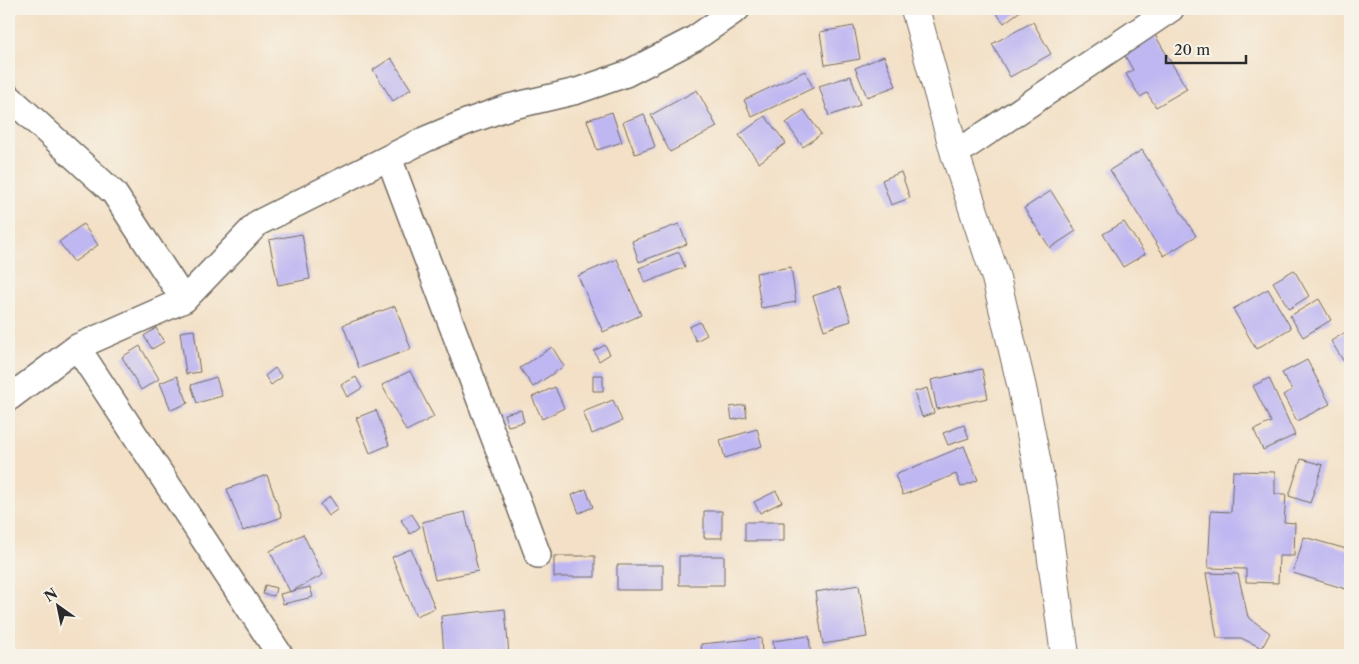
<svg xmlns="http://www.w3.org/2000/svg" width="1359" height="664" viewBox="0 0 1359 664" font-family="'Libre Caslon Text',serif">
<rect width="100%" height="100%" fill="#f7f3e8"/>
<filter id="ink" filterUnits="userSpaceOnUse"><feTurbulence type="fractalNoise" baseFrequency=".02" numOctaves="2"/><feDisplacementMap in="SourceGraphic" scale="10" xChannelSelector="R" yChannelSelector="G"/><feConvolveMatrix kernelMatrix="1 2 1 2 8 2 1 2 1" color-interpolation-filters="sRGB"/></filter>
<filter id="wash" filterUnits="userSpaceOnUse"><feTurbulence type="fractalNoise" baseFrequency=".0096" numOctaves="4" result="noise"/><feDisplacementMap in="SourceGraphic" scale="20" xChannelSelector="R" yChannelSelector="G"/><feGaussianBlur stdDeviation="1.12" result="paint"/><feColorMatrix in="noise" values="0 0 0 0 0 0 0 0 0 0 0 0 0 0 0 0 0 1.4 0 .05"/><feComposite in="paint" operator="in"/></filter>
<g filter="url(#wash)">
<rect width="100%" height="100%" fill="#f3e0c6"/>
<g id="blocks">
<path fill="#bfb7f1" d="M993,9h30l-19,14z
M1033,22l18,32 -41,23 -18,-33z
M854,26l6,33 -35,6 -5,-33z
M1155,35l32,54 -31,18 -9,-14 -7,4 -14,-23 7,-4 -9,-16z
M884,56l12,30 -29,11 -12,-29z
M391,58l20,31 -18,12 -20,-31z
M805,71l8,17 -61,29 -8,-17z
M851,76l9,29 -31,11 -10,-30z
M697,90l20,37 -47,25 -19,-37z
M804,110l17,24 -18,13 -17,-24z
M612,112l10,30 -25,8 -10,-30z
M644,114l11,33 -20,7 -12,-32z
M765,116l21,27 -27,20 -20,-28z
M1142,150l54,86 -32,20 -54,-86z
M901,172l9,26 -19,7 -9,-25z
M1051,191l25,40 -26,17 -26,-40z
M1124,222l21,32 -22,13 -20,-33z
M83,224l15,21 -24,17 -15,-20z
M679,224l8,20 -48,18 -7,-21z
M302,234l8,45 -32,6 -9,-45z
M679,252l6,15 -40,16 -6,-15z
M617,259l24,56 -38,17 -25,-56z
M791,267l5,35 -35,6 -5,-35z
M1294,270l15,26 -20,13 -16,-27z
M840,287l11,34 -27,9 -11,-34z
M1268,289l23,39 -35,21 -23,-40z
M1319,299l12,21 -28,17 -13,-21z
M395,306l16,43 -52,19 -16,-43z
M700,322l7,13 -11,6 -7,-14z
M156,328l8,14 -12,7 -8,-13z
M194,330l6,42 -14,2 -6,-42z
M1346,332l4,6v20l-6,4 -13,-21z
M605,345l5,9 -11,7 -5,-10z
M140,346l19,33 -18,11 -19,-33z
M552,347l12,19 -31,21 -13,-19z
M1307,360l23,44 -33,17 -14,-26 9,-5 -10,-17z
M275,368l7,9 -11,8 -6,-9z
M982,369l6,29 -51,11 -6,-29z
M410,371l24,46 -28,14 -24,-46z
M593,375h10v16h-10z
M177,376l11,27 -17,7 -11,-27z
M216,377l6,19 -25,7 -6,-18z
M356,377l6,11 -15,9 -6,-12z
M1269,378l26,57 -32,15 -9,-20 17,-8 -18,-36z
M555,387l9,21 -22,11 -10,-22z
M927,388l7,25 -12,4 -8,-25z
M613,400l9,21 -30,13 -9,-22z
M745,405l2,12 -15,3 -2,-13z
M376,410l13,35 -19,8 -14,-35z
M521,410l3,12 -16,4 -4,-12z
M964,425l5,13 -21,7 -5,-12z
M757,429l5,17 -37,12 -5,-18z
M964,446l14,34 -17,7 -5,-13 -53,21 -8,-20z
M1301,459l22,6 -13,38 -21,-7z
M1233,471l42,1v22h11l-2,28 11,1 -1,33h-15l-1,27 -32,-1v-13l-38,-1 3,-57 20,1z
M267,475l15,42 -39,14 -16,-42z
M586,489l7,18 -14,6 -7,-18z
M776,491l6,11 -22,11 -6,-11z
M330,497l8,12 -10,7 -8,-12z
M704,511h18v27h-18z
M465,512l13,59 -43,9 -13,-58z
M412,514l8,13 -10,7 -9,-14z
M745,522h39v19h-39z
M303,534l20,41 -33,17 -20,-41z
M1304,537l46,13 -1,40 -56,-17z
M411,549l24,59 -19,8 -24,-59z
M554,556h41v21h-41z
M679,556h45v29h-45z
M617,565h46v25h-46z
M1206,573l32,1 10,43 22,16 -8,15 -21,-10h-24z
M265,585l11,3 -2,8 -11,-2z
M859,585l8,52 -44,7 -8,-52z
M310,587l3,10 -30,7 -3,-10z
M505,609l4,46h-65l-3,-39z
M809,636l2,19h-36l-2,-14z
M761,638l1,17h-60l-1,-11z"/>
</g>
</g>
<g filter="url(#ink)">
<use href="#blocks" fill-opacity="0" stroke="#716a61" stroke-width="1"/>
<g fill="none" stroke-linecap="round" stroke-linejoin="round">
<g stroke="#716a61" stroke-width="28">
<path id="minor" d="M9,97l105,96 70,107
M955,154l216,-145
M389,158l149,397
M77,347l203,308
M9,398l68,-51 107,-47 74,-77 168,-84 43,-18 40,-14 68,-16 49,-17 68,-35 43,-30"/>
</g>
<g stroke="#716a61" stroke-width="30">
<path id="tertiary" d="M915,9l40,145 41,124 26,110 21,106 22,161"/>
</g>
<use href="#minor" stroke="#fff" stroke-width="25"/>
<use href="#tertiary" stroke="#fff" stroke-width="28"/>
</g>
</g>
<rect width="1359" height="664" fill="none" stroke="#f7f3e8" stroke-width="30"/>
<g transform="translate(58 606) rotate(327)" stroke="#f7f3e8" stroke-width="4" paint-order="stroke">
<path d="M0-4L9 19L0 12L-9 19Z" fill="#2b2b2b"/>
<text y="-8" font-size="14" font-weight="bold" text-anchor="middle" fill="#2b2b2b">N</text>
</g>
<path d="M1166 55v8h80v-8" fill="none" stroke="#2b2b2b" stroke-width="2.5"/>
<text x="1174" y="55" font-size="15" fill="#2b2b2b" stroke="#f7f3e8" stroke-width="4" paint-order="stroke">20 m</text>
</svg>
